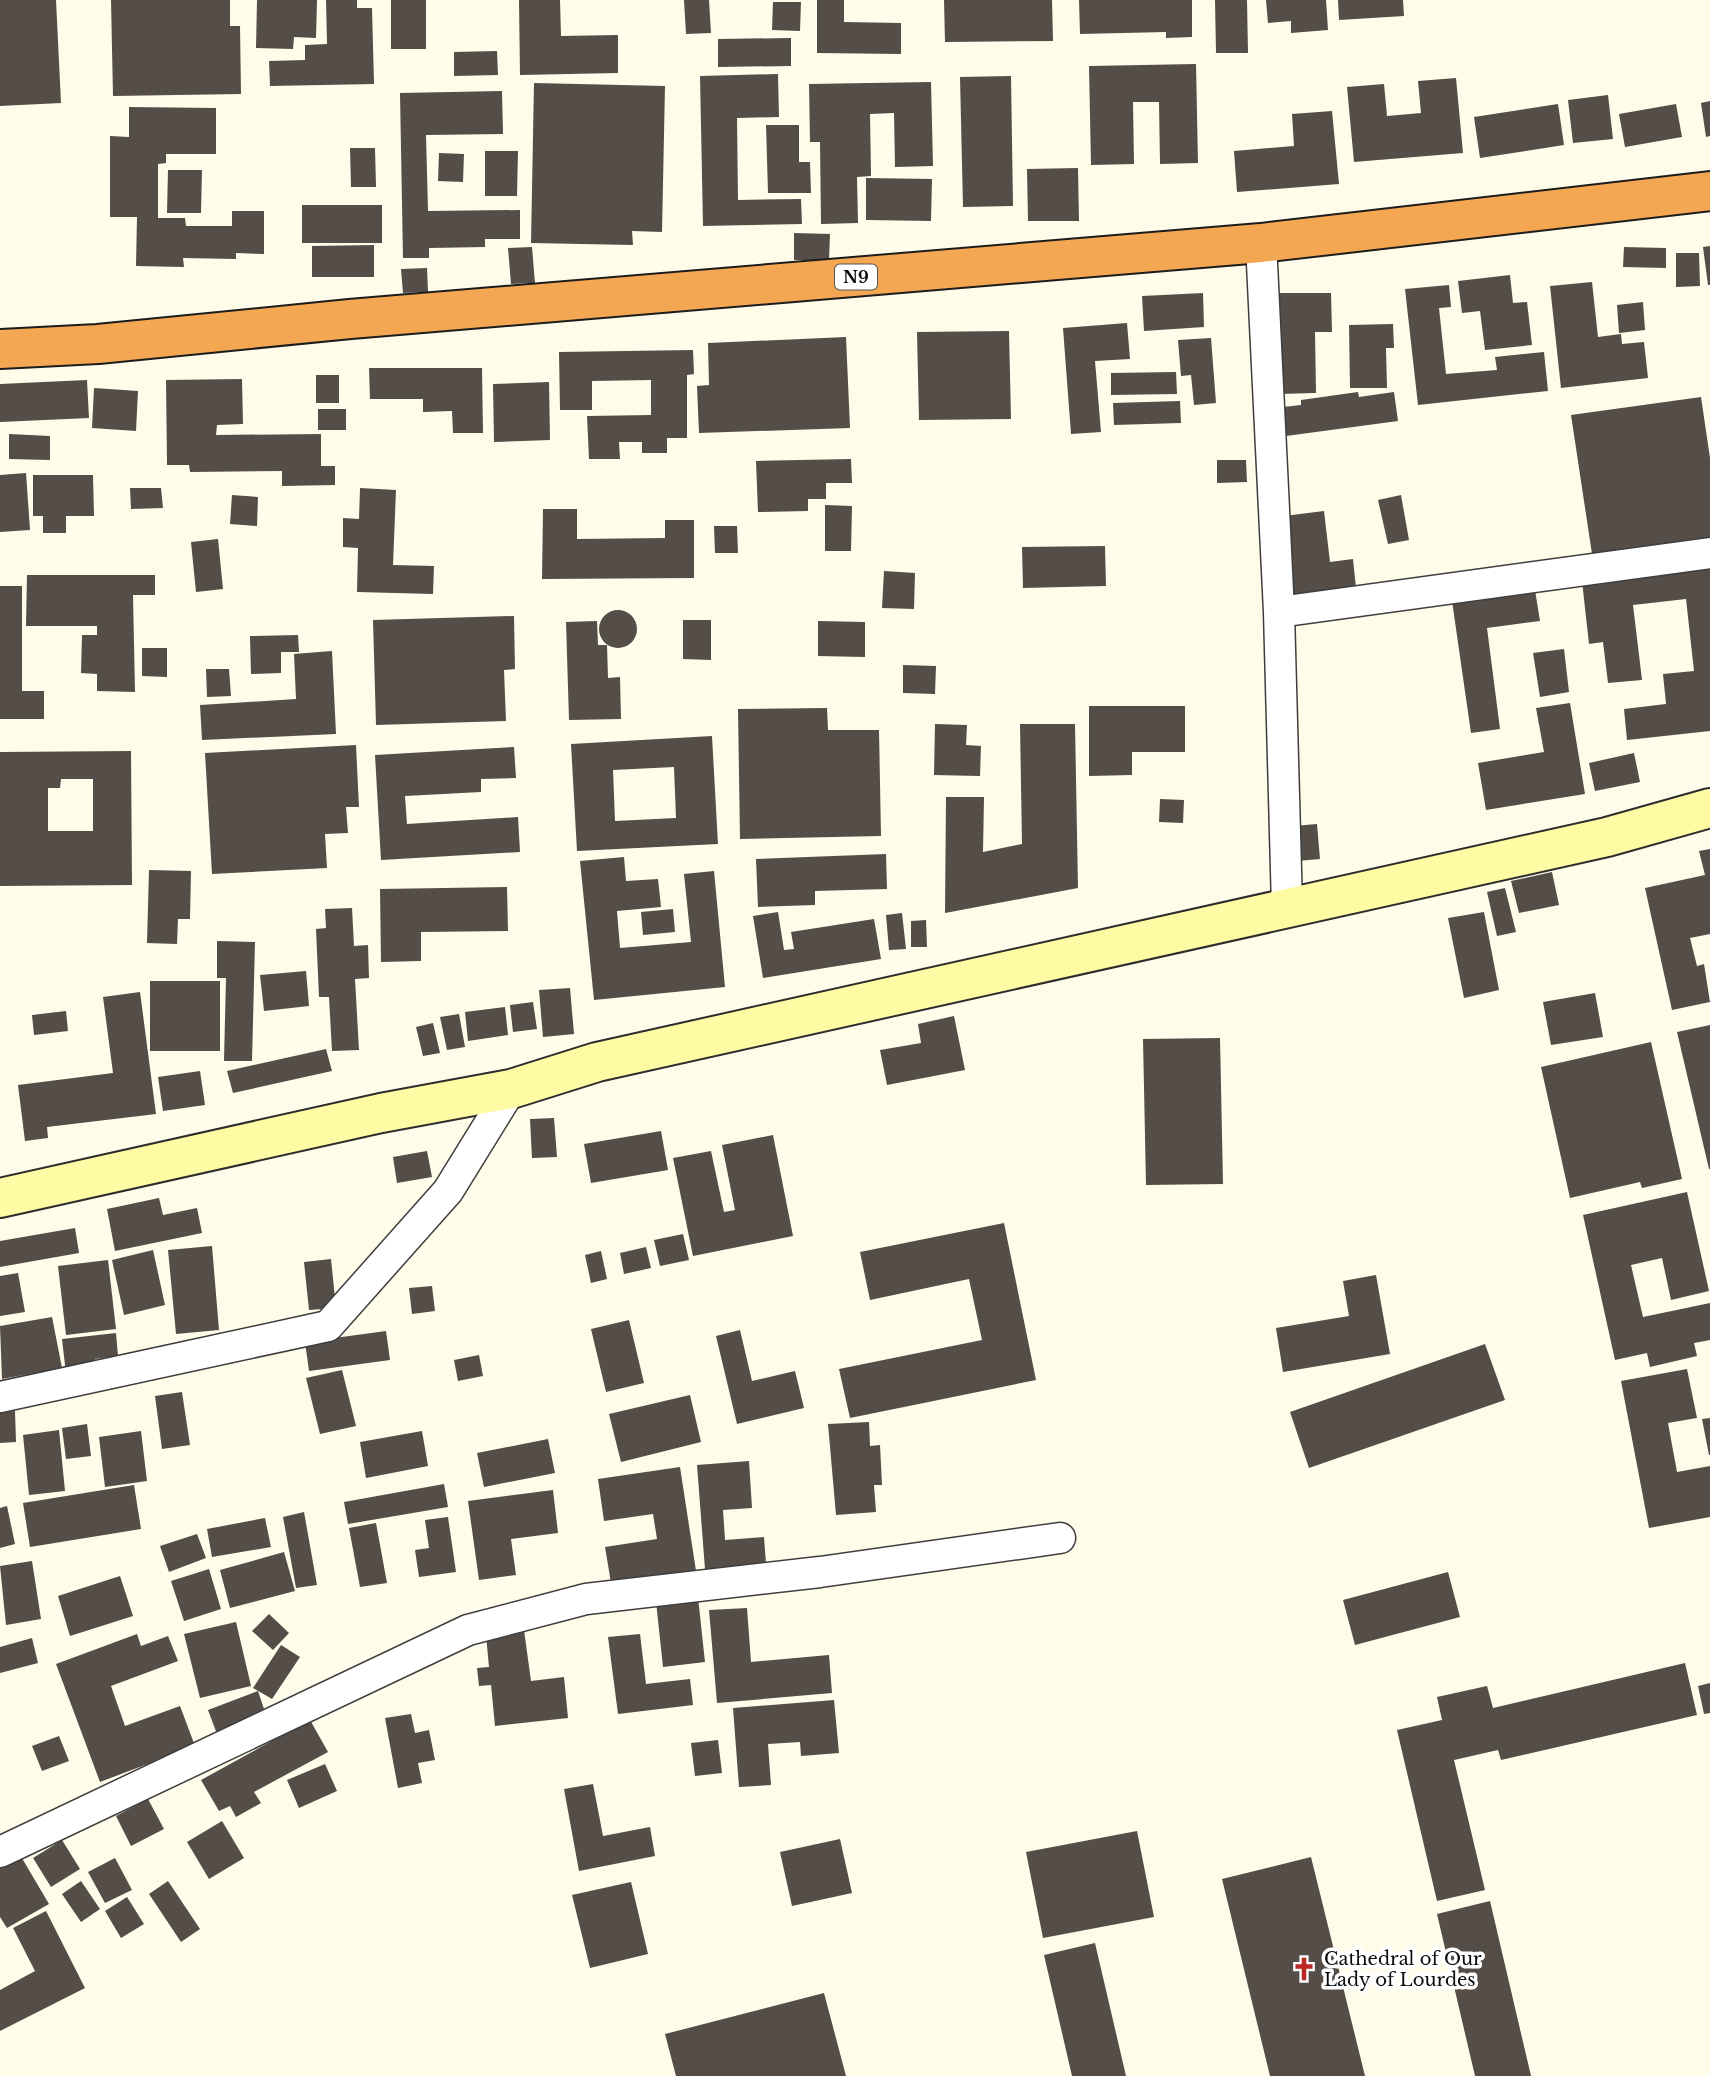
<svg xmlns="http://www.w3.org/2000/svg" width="1710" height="2076" viewBox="0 0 1710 2076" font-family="'Libre Baskerville',serif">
<rect width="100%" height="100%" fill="#fffce9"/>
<path fill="#544d48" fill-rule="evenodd" d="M0,0h56l5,103 -61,3z
M111,0h119v26h10l1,68 -128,2z
M257,0h60l-1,38 -22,-1 -1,12 -37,-1z
M326,0h31v8h15l2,76 -104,2 -1,-25 36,-1v-15l22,-1z
M391,0h35v49h-35z
M519,0h41l1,36 57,-1v38l-98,2z
M684,0h25l2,33 -25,1z
M817,0h27v22l57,1v31l-84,-1z
M944,0h108l1,41 -108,1z
M1079,0h113v37l-26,1v-6l-86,2z
M1215,0h32l1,53h-32z
M1266,0h60l2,30 -37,3v-12l-23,2z
M1338,0h65l1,16 -65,4z
M773,2h28l-1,29 -28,-1z
M791,38v28l-73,1v-28z
M497,51l1,24 -44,1v-24z
M1196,64l2,99 -38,1 -1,-62h-26l1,62 -43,1 -2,-99z
M778,74l1,43 -42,1 1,82 63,-1 1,25 -99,2 -3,-150z
M1011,76l2,130 -50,1 -3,-130z
M1456,78l7,75 -109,9 -7,-75 37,-3 3,32 34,-3 -3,-32z
M931,82l2,84 -38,1 -1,-54 -24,1 1,62 -14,1 1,46 -37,1 -1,-82h-10l-1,-58z
M534,83l131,3 -3,146 -30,-1 1,14 -102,-2z
M502,91l1,43 -77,1 2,76 92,-1v29h-35v8l-56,1v10h-26l-3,-165z
M1608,95l5,44 -40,4 -5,-43z
M1710,101v35l-4,1 -5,-34z
M1558,104l6,41 -84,13 -6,-41z
M1676,104l6,33 -57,10 -6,-33z
M129,107l87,1v46h-50v9l-8,1v54h27l1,8h46v-15h32v43l-28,-1v6l-53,-1 1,9 -48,-1 1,-49h-27v-81l19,1z
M1332,111l7,73 -102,8 -3,-41 60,-5 -2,-32z
M766,125h33v37h11l1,31h-43z
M350,148h25l1,39h-25z
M485,151h33l-1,45h-32z
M439,153l25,1 -1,28 -25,-1z
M1078,168l1,53h-51l-1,-52z
M168,170h34l-1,43h-34z
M866,178l66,1 -1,42 -65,-1z
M302,205h80v38h-80z
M794,233l36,1 -1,27 -35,-1z
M374,245v32h-62v-31z
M1710,246v39h-2l-5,-38z
M532,247l3,36 -24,1 -3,-36z
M1624,247l42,1v20l-43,-1z
M1676,253h23l1,33 -24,1z
M427,268l1,24 -25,1 -2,-24z
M1510,275l3,28 14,-1 5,43 -47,5 -5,-39 -18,2 -4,-32z
M1592,282l6,55 23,-3 1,10 22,-2 4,36 -87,10 -11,-102z
M1449,285l2,22 -12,1 7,66 51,-4 -2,-13 49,-5 4,39 -130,14 -13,-116z
M1203,293l1,34 -60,4 -2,-35z
M1277,293h54l1,39h-17l1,61 -38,1z
M1643,302l2,28 -26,3 -2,-28z
M1127,323l3,36 -35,2 6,71 -30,2 -8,-106z
M1393,324l1,24h-8l1,40h-37l-1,-63z
M1009,331l2,88 -92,1 -2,-88z
M846,337l4,91 -151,5 -2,-47 12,-1 -1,-42z
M1211,338l5,65 -22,2 -3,-30 -10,1 -3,-36z
M693,350l1,24 -7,1v63h-20v15h-25v-11h-23l1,17h-31l-2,-43 64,-1v-35l-59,1v29h-32l-1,-58z
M369,368h113l1,65h-30l-1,-22 -29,1v-13h-53z
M1176,372l1,22 -66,1v-22z
M316,375h23v28h-23z
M242,379l1,45 -26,1 -1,10 105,-1v32h14v19l-53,1v-15l-92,1 -1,-7h-22l-1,-85z
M87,380l2,38 -89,4v-38z
M549,382l1,58 -56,2 -1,-58z
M94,388l44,3 -2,40 -44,-3z
M1358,392l1,5 35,-5 4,29 -112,15 -3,-29 18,-2v-5z
M1701,397l9,61v79l-118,17 -21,-139z
M1180,401l1,22 -67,2 -1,-22z
M318,409h28v21h-28z
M9,434l41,2v24l-41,-1z
M851,459l1,24h-26v16h-18v12l-50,1 -2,-51z
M1217,460h29l1,22 -30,1z
M26,473l4,57 -30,2v-57z
M33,475h60l1,41h-28v17h-23v-17h-10z
M130,488h31l2,20 -32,1z
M360,488l36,2 -3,75 41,1 -1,28 -76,-2 1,-44 -15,-1v-29l16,1z
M232,495l26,2 -1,29 -27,-2z
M1401,495l8,45 -21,4 -10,-44z
M825,505l27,1 -1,45h-26z
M543,509h34v30l88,-1v-18h29v58l-152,1z
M1324,511l6,51 23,-3 3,29 -63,8 -9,-80z
M714,526h23l1,27h-23z
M218,539l5,50 -27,3 -5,-50z
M1105,546l1,40 -83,2 -1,-41z
M1710,568v163l-83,9 -3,-31 42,-5 -3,-30 31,-3 -8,-72 -53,6 9,75 -34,3 -5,-41 -14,2 -7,-63z
M884,571l31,2 -1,36 -32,-1z
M27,575h128v20h-22l2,97 -38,-1v-17l-16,-1 1,-38h15v-9h-71z
M0,586h22v105h22v28h-44z
M1535,590l5,31 -53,7 13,101 -29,4 -19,-132z
M599 629a19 19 0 1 1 38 0a19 19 0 1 1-38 0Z
M514,616l1,53 -11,1 2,51 -130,4 -3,-105z
M683,620h28v40l-28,-1z
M597,621l1,24h9l1,33 12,-1 1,42 -52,1 -3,-98z
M818,621l47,1v35l-47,-1z
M298,635l1,17h-18v21l-30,1 -1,-38z
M142,648h25v29l-25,-1z
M1564,649l5,43 -29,5 -7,-44z
M332,651l4,83 -134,6 -2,-35 96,-6 -2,-45z
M903,665l33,1 -1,28 -32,-1z
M206,669h23l2,27 -24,1z
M1570,703l15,91 -99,16 -8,-47 66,-11 -8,-44z
M1089,706h96v46h-53v23l-43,1z
M827,708l1,22h51l2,106 -141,3 -2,-130z
M935,724l32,1 -1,20 15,1 -1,30 -46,-1z
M1020,724h55l3,164 -133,25 1,-116h38l-1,55 39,-8z
M712,736l6,108 -141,7 -6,-107zM674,767l2,51 -61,3 -2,-51z
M356,745l3,62h-13l2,26 -23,1 2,34 -115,6 -7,-121z
M514,747l2,31 -35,1v13l-76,4 2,28 111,-7 2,35 -139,8 -6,-105z
M131,751l1,134 -132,1v-134zM61,779h32v52h-45v-43h12z
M1634,753l6,29 -45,9 -6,-28z
M1160,799l24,1 -1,23 -24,-1z
M1317,824l3,35 -23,2 -3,-35z
M1710,849v85l-20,4 7,28 7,-2 6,38 -38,8 -27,-122 60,-13 -6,-24z
M886,854l1,35 -72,2v14l-57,2 -2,-48z
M624,857l2,24 32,-2 3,28 -44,4 3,37 71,-6 -7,-68 30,-3 11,116 -131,13 -14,-139z
M149,870l42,1 -1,48h-12l-1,25 -30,-1z
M1552,872l7,33 -40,8 -8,-32z
M507,887l1,44 -87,1v29l-40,1 -1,-73z
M1505,888l11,44 -19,4 -10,-44z
M352,908l2,38 14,-1 1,33 -14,1 4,71 -27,1 -3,-54h-10l-3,-68 10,-1 -1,-19z
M673,909l2,23 -32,3 -2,-23z
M778,912l6,38 10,-1 -3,-17 83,-13 7,40 -118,19 -10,-62z
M1484,912l15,78 -35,8 -16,-80z
M902,913l4,36 -17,1 -3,-35z
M926,920l1,27h-16v-26z
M217,941l38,1 -3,119h-28l2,-83h-9z
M306,971l3,35 -45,5 -4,-36z
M150,981h70v70h-70z
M570,988l4,46 -31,3 -4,-47z
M140,992l16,122 -109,13 1,11 -23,3 -7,-56 95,-12 -10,-76z
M1595,993l8,44 -52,8 -8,-43z
M533,1002l4,27 -24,3 -3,-27z
M505,1007l3,28 -40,6 -3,-29z
M66,1011l2,20 -34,4 -2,-20z
M459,1014l6,33 -18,3 -7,-33z
M954,1016l11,54 -78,15 -7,-35 41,-7 -3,-19z
M433,1023l7,30 -17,3 -7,-29z
M1710,1025v144h-1l-32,-137z
M1220,1038l3,146 -77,1 -3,-146z
M1651,1042l31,137 -40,9 -2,-6 -70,16 -29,-131z
M326,1049l6,22 -99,22 -6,-22z
M200,1071l5,34 -42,6 -5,-34z
M554,1118l3,39 -25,1 -2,-39z
M661,1131l7,39 -77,13 -7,-39z
M773,1135l20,101 -100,20 -20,-98 38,-7 13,61 11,-2 -13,-65z
M427,1151l5,26 -35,6 -4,-26z
M1687,1192l22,99 -38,9 -9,-42 -31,7 12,52 67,-14v37l-16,3 3,13 -47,11 -3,-14 -32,7 -32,-145z
M159,1198l4,17 34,-7 5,25 -87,18 -8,-42z
M1004,1223l32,157 -186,38 -11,-49 143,-29 -13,-61 -99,21 -10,-48z
M75,1228l4,25 -79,14v-26z
M683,1234l6,26 -29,6 -6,-26z
M212,1246l7,84 -43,4 -8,-84z
M646,1247l5,21 -27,6 -4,-21z
M153,1250l12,55 -41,10 -12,-55z
M601,1251l6,28 -16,4 -6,-28z
M331,1259l5,49 -27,2 -5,-48z
M108,1260l8,69 -50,6 -8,-69z
M18,1273l7,39 -25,4v-40z
M1376,1275l14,79 -107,18 -7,-44 73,-12 -6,-35z
M432,1286l3,25 -23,3 -3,-26z
M52,1317l10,51 -60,11 -2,-53z
M629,1320l15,63 -38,9 -15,-63z
M740,1330l12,51 43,-10 9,37 -67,16 -21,-88z
M386,1331l4,29 -81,11 -4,-29z
M116,1333l2,23 -23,3 1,11 -30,4 -4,-35z
M1485,1344l20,56 -196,68 -19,-56z
M479,1355l4,21 -25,5 -4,-21z
M1687,1369l10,49 -29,5 9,49 33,-6v51l-61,11 -28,-147z
M342,1370l14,56 -36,8 -14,-56z
M182,1392l8,53 -28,4 -7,-53z
M690,1395l11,47 -80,20 -12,-48z
M15,1411l1,31 -16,1v-31z
M1710,1418v37h-1l-7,-36z
M869,1422l1,24 10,-1 2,40h-8l2,27 -40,3 -8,-91z
M87,1424l4,32 -25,3 -4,-31z
M59,1430l6,61 -36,4 -6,-60z
M141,1431l6,50 -42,6 -6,-50z
M422,1431l6,35 -62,12 -6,-36z
M548,1439l7,34 -71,14 -7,-34z
M749,1461l3,47 -29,2 2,30 39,-3 2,27 -61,5 -8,-104z
M680,1467l16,104 -85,12 -6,-36 52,-8 -4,-25 -49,7 -6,-42z
M444,1484l4,23 -100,17 -4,-22z
M134,1485l7,44 -111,18 -7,-44z
M553,1490l5,43 -47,6 5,36 -37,5 -11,-79z
M7,1506l8,38 -15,4v-40z
M304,1512l13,73 -21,3 -13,-71z
M448,1517l8,55 -37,5 -4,-27 14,-2 -4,-28z
M265,1518l6,29 -59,10 -5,-28z
M376,1523l11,60 -27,4 -11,-59z
M197,1534l9,24 -37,14 -9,-26z
M284,1552l11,39 -65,17 -10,-38z
M32,1561l9,58 -35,6 -6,-59z
M209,1569l12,40 -37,12 -13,-40z
M1448,1572l12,45 -105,28 -12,-45z
M120,1576l13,40 -63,20 -12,-40z
M697,1588l8,74 -42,5 -8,-75z
M747,1608l4,54 78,-7 3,38 -115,10 -8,-93z
M269,1614l20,19 -16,17 -21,-19z
M236,1622l15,64 -51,12 -16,-64z
M524,1630l7,51 33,-4 4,41 -73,8 -4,-41 -12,1 -2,-18 12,-1 -3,-32z
M137,1634l4,12 27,-10 10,25 -67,25 14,40 55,-20 15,40 -95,36 -44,-118z
M640,1634l6,50 44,-5 3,26 -75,9 -10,-77z
M32,1638l6,25 -38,10v-26z
M281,1645l19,12 -28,42 -19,-11z
M1685,1663l12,52 -196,45 -3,-10 -44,10 31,130 -48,11 -40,-171 45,-10 -5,-23 50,-11 6,22z
M1710,1683v30l-6,1 -6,-28z
M258,1691l8,24 -49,19 -9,-24z
M834,1700l5,53 -38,3 -1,-14 -32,2 3,41 -32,2 -6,-79z
M411,1714l4,19 14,-3 6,30 -17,3 4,20 -24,5 -13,-70z
M310,1720l18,32 -74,40 7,11 -25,14 -6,-11 -11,5 -18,-31z
M59,1736l10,25 -27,10 -10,-25z
M718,1740l4,33 -27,3 -4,-33z
M325,1764l12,27 -38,17 -12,-28z
M593,1784l10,52 47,-9 5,29 -76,15 -15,-82z
M148,1799l16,30 -33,17 -15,-30z
M222,1821l22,37 -35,21 -22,-37z
M1137,1831l17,86 -111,21 -17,-86z
M840,1839l12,54 -60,13 -12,-54z
M62,1840l18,29 -29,18 -18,-29z
M16,1848l33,56 -42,24 -7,-11v-60z
M1311,1857l54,219h-95l-48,-197z
M115,1858l17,32 -27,13 -17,-31z
M81,1881l19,28 -19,13 -19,-28z
M168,1881l32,48 -19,13 -32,-48z
M631,1882l17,72 -58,14 -18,-73z
M127,1897l17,27 -23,14 -16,-27z
M1490,1901l41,175h-56l-38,-162z
M46,1911l39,77 -85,43v-41l35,-19 -22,-43z
M1095,1943l31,133h-54l-28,-121z
M824,1993l22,83h-170l-11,-42z"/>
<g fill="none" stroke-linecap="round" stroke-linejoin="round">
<g stroke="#3e3e3e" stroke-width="33">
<path id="street" d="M1261,243l18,369 8,295
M1279,612l431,-59
M0,1397l328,-71 120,-135 63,-102
M0,1852l468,-222 118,-31 234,-27 240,-34"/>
</g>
<g stroke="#2d2d2d" stroke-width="42">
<path id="secondary" d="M0,1198l381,-85 130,-24 86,-27 1010,-225 103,-29"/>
</g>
<g stroke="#1c1c1c" stroke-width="42">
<path id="highway" d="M0,349l98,-5 252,-25 911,-76 449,-52"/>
</g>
<use href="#street" stroke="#fff" stroke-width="30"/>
<use href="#secondary" stroke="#fffba5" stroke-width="38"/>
<use href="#highway" stroke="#f4a752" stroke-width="38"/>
</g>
<defs>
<g id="church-bare" transform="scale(1.89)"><path d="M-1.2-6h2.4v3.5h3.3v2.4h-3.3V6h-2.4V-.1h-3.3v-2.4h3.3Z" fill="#ba2724" stroke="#fff" stroke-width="2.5" paint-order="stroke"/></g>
</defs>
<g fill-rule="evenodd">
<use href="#church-bare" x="1304" y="1969"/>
</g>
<g text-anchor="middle" stroke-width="7" stroke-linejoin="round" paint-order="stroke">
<rect fill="#fff" stroke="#545454" stroke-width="2" x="835" y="264.5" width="42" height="25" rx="5"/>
<g font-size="16" font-weight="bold" fill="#0b0b0b">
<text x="856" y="283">N9</text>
</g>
<g font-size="18" fill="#0b0b0b" stroke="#fff" text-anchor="start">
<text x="1324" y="1965">Cathedral of Our<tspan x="1324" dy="21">Lady of Lourdes</tspan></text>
</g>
</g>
</svg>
